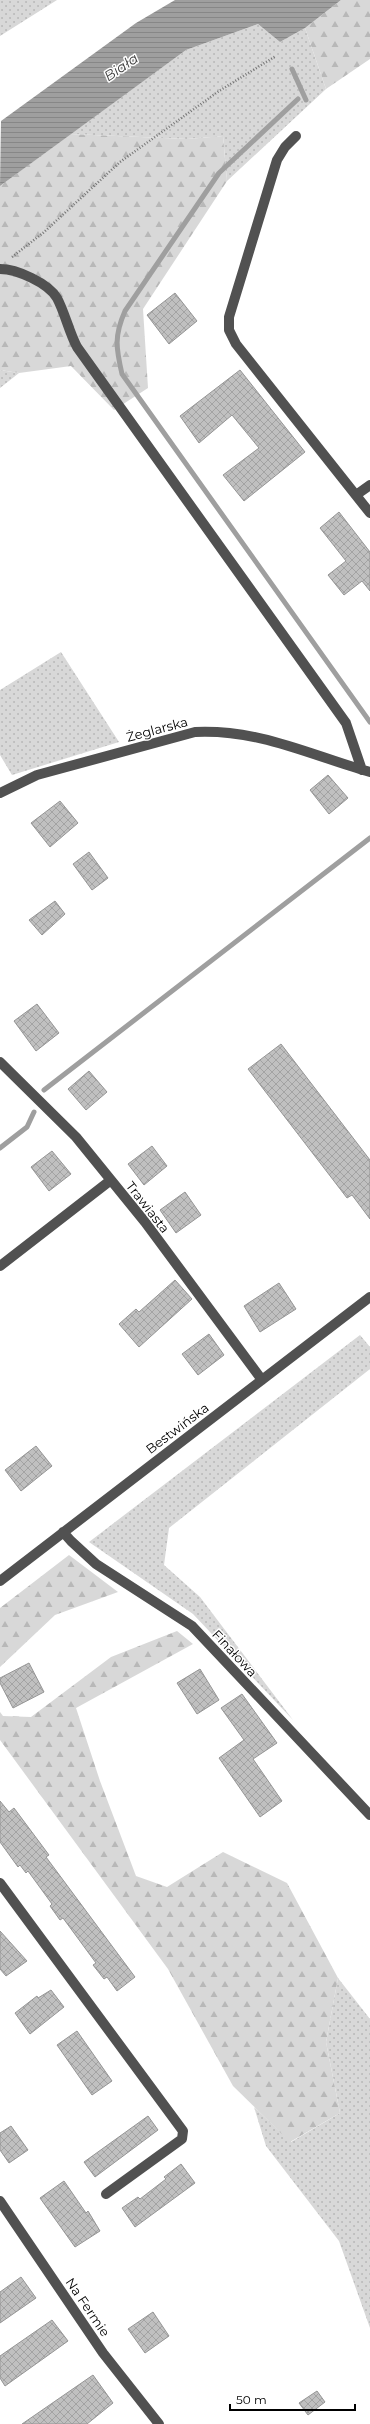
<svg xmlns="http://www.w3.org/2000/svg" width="370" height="2424" viewBox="0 0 370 2424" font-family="Montserrat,sans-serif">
<defs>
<pattern id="grass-dots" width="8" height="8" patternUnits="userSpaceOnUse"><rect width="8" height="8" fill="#d8d8d8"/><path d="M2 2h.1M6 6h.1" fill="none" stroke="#b8b8b8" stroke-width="1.8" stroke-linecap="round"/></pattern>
<pattern id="forest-firs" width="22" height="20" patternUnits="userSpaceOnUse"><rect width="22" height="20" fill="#d8d8d8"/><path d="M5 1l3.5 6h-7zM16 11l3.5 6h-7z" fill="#b8b8b8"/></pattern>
<pattern id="water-rules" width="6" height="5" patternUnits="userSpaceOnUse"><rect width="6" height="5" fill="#9f9f9f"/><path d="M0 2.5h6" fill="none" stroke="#878787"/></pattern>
<pattern id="building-cross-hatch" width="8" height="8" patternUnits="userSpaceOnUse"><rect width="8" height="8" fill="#c0c0c0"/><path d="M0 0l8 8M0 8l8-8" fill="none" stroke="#a3a3a3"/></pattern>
</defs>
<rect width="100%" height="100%" fill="#fff"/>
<path fill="url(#grass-dots)" d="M0,0h57l-57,36z
M258,24l22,18 25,-14 21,61 -99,92 -4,-45 -36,3 -117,-5 116,-84z
M0,370l19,3 -19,15z
M61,652l58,90 -107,33 -12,-20v-65z
M360,1335l10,12v22l-201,159 -5,37 36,32 93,123 -100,-106 -104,-72z
M338,1978l32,41v309l-31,-87 -73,-95 -12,-39 37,35 49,-29 -14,-71z"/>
<path fill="url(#forest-firs)" d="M341,0h29v59l-44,30 -21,-61z
M70,134l117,5 36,-3 4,45 -84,128 5,79 -34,22 -43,-44 -52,7 -19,-3v-184z
M69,1555l49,37 -63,23 -55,52v-59z
M177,1631l16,13 -117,64 24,73 36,95 31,11 56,-35 64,31 51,95 -12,64 14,71 -50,29 -57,-56 -65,-117 -168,-229v-28l3,4 28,1 80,-60z"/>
<path fill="url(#water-rules)" d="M175,0h166l-36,28 -25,14 -22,-18 -72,26 -186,136 1,-65 135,-98z"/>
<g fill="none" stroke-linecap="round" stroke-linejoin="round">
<path stroke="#9f9f9f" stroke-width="5" d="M292,69l14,31
M298,99l-79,74 -94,138c-11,25 -9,37 -3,63l248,348
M44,1090l326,-252
M0,1148l27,-21 7,-15"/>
</g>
<path fill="url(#building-cross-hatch)" stroke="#959595" d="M175,293l22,28 -28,23 -22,-29z
M240,370l65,82 -61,49 -21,-26 36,-27 -27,-33 -33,28 -19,-27z
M339,512l31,40v39l-8,-10 -18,14 -16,-20 18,-14 -26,-33z
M328,775l20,23 -19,16 -19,-24z
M60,801l18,22 -28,24 -19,-24z
M89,852l19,26 -16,12 -19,-26z
M55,901l10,13 -23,21 -13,-15z
M37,1004l22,29 -23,18 -22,-30z
M281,1044l89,116v59l-18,-24 -5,3 -99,-129z
M89,1071l18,21 -21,18 -18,-21z
M152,1146l15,20 -23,19 -16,-21z
M52,1151l19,23 -22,17 -18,-24z
M185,1192l16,23 -25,18 -16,-23z
M175,1280l17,19 -53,48 -20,-23 17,-15 3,3z
M279,1283l17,26 -36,23 -16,-26z
M209,1334l15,21 -26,20 -16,-21z
M36,1446l16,20 -31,25 -16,-21z
M29,1663l15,29 -31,16 -13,-25v-5z
M200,1669l19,31 -22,14 -20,-31z
M242,1694l35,49 -24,16 29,42 -22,16 -41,-59 25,-18 -23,-32z
M0,1801l9,11 5,-4 35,47 -3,2 89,120 -18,14 -10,-14 -3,2 -11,-14 3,-2 -33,-45 -3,2 -10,-14 2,-2 -24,-33 -2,2 -6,-8 -2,2 -18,-25z
M0,1931l27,30 -21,15 -6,-7z
M51,1990l13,17 -34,27 -15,-21 22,-17 1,2z
M77,2031l35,50 -20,14 -35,-50z
M148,2116l10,14 -63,47 -11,-15z
M11,2126l17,24 -19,13 -9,-13v-17z
M181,2164l14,19 -60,44 -13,-19 16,-11 2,2 26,-20 -2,-2z
M64,2181l22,32 2,-2 12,20 -25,16 -35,-49z
M21,2277l15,21 -36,25v-31z
M153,2312l16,24 -24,17 -17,-24z
M52,2320l16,21 -63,45 -5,-8v-22z
M93,2375l20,28 -26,21h-65z
M317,2391l8,11 -17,13 -9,-12z"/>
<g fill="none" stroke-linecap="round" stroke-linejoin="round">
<path stroke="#737373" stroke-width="2.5" stroke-dasharray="1 2" stroke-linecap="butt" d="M12,257l31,-24 77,-71 99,-71 57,-35"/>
<path stroke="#515151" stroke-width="10" d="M296,136l-11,11 -8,13 -48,157v13l7,14 134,169
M0,269c17,0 48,14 57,29 8,15 12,34 20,49l269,376 16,47
M356,495l14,-10
M0,793l37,-18 158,-43c65,-3 115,23 175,40
M0,1062l76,75 69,85 117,158
M0,1266l111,-86
M63,1532l8,9 25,23 96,62 178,189
M0,1581l370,-284
M0,1883l183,248 -1,8 -76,55
M0,2201l103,152 56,71"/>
</g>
<g text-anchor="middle" stroke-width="3" stroke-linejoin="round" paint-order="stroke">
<g font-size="13" fill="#000" stroke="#fff">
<text transform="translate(157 729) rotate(-15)" y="5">Żeglarska</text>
<text transform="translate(148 1207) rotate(52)" y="5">Trawiasta</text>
<text transform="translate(177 1428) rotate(-37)" y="5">Bestwińska</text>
<text transform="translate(235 1653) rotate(47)" y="5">Finałowa</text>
<text transform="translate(88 2307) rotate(56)" y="5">Na Fermie</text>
</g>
<g font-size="14" font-style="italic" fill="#404040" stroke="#fff">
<text transform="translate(121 67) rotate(-34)" y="5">Biała</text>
</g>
</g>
<path d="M230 2404v6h125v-6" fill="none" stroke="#000000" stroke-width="2"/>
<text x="236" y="2404" font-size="12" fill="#000000" stroke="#ffffff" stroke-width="3" paint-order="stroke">50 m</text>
</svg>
